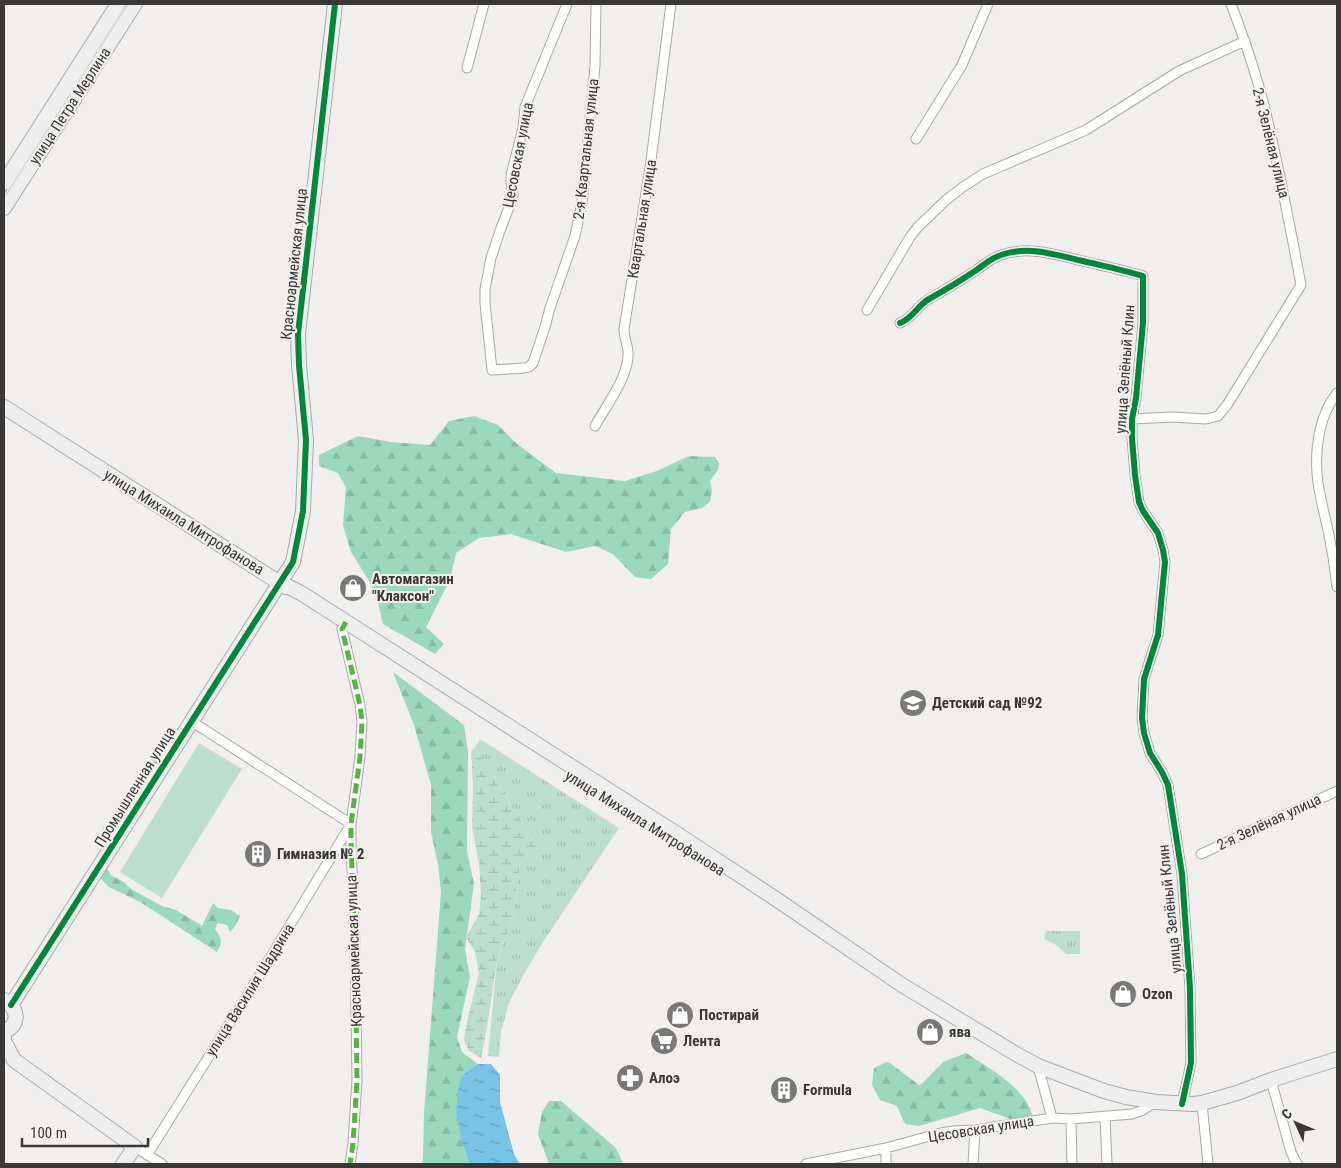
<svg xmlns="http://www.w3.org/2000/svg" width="1341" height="1168" viewBox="0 0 1341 1168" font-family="'Roboto Condensed',sans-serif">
<defs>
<pattern id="grass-tufts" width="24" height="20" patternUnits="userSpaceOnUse" patternTransform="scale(1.25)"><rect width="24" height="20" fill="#bddece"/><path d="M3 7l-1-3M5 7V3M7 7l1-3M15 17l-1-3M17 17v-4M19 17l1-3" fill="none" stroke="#a3bfb2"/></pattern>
<pattern id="forest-firs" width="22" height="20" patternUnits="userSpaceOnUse" patternTransform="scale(1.25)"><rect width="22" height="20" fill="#9cd8be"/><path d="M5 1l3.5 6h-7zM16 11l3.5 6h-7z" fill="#87baa4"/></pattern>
<pattern id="wetland-marsh" width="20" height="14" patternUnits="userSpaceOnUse" patternTransform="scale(1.25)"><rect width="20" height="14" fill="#bddece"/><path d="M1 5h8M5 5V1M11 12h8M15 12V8" fill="none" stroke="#a3bfb2"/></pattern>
<pattern id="water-ripples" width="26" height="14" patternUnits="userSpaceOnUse" patternTransform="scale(1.25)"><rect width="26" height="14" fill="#79c4e6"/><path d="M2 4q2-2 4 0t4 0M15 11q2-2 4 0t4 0" fill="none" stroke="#64a0bb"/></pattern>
</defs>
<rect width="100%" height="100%" fill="#f1efed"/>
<path fill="url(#grass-tufts)" d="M480,739l139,89 -74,111 -20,33 -16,31 -8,29 -2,25 -11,-1 9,-96 16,-42 7,-55 18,-15 -63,-101z
M154,751h4l5,5 -53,82 -6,-3 -2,-3 1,-5 3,-3h7l40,-63 -5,-5z
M1046,931h34v23h-14l-10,-9 -12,-6z"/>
<path fill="url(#forest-firs)" d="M474,416l24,9 19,19 39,29 69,8 32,-10 32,-15 26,1 4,6 -1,7 -8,11 2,10 -2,11 -8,6 -17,4 -14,17 -3,35 -17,15 -16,-2 -22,-23 -18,-8 -29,6 -55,-18 -32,4 -23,15 -6,27 -24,47 18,17 -9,10 -52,-30 -6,-25 -8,-18 -18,-29 -8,-27 3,-37 -8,-15 -19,-7v-11l39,-19 33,6 39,3 19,-24z
M393,672l71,53 4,27 -1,99 7,33 -9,65 5,28 -13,60 5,15 16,12 -13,9 -2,73 7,18h-48l1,-6 1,-45 17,-221 -3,-28 -7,-32v-47l-17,-60z
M107,868l4,7 13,7 7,7 31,17 14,4 26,16 11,-23 5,5 13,2 9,6 -4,9 -6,7 -3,-7 -9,-2 -3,6c7,9 8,13 2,23l-77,-50 -31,-15 -10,-10 4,-8z
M966,1053c21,14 46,27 60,48 3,5 5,10 7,15l-23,3 -30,-11 -61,18 -14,-2 -8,-18 -17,-6 -8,-15 2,-17 12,-6 4,1 29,22 3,-1 21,-22z
M549,1101h12l55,47 7,16h-74l-11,-30 4,-22z"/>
<path fill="url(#wetland-marsh)" d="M475,747l63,101 -18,15 -7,55 -16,42 -10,67 -6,31 -12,-7 -5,-10 2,-15 13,-53 -4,-21 -9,-15 13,-23 2,-19 -2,-31 -7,-37 1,-42 -2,-33z"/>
<path fill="#bddece" d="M199,743l43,26 -80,129 -42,-26z"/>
<path fill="url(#water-ripples)" d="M478,1064h13l9,11v27l14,52 6,10h-50l-7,-18 -7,-34 3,-29 6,-10z"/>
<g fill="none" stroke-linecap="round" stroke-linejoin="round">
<g stroke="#aba9a8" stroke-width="11">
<path id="street" d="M567,4l-42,103 -2,21 -12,47v6l2,14 -2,7 -10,26 -10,30 -6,31v14l7,67 33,-2 4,-1 4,-4 12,-36 5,-19 25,-72 7,-33 13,-137 1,-62
M467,68l17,-64
M916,139l46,-74 26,-61
M867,310l43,-73 8,-10 28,-27 17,-13 20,-13 103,-44 93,-59 66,-30
M900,323c13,-5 18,-18 29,-24 16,-9 31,-18 46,-28 9,-6 16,-13 26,-16 28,-10 55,0 82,6 21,5 40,9 60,15v47l-7,75 -4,21v19l3,37 4,27 4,9 15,22 5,17 2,12 -7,73 -14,44 -2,39 2,15 6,20 12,19 6,13 14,89 8,114 1,75 -9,41
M1337,393c-17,21 -22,53 -20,80 1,18 7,39 11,57 4,19 7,38 9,57
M1132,419l40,-2 34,2 12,-3 9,-11 74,-120c-11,-59 -22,-118 -36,-176 -9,-36 -21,-71 -34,-105
M595,426c11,-20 32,-47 33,-70 1,-9 -4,-17 -4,-27l26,-161 21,-164
M346,622l-4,7 18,76 2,17 -2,35 -9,67v20l4,101 2,135 -4,63 -3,21
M1201,854l136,-63
M1038,1066l14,52
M1271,1080l20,72 6,12
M1202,1103l6,61
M1105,1117l2,47
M1071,1119l1,45
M135,1147l27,17
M147,1155l108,-172 96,-159 -160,-103
M806,1164l80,-16 55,-15 13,-2 21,-1 77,-12 19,1 61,-5 9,-3 15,-9
M886,1164v-16
M973,1164l2,-34"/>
</g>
<g stroke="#aba9a8" stroke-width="16">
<path id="secondary" d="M4,183l114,-179
M4,208l131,-204
M4,407l282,180
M279,582l22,11 376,241 96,63 129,88 114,69 22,12 66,25 22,6 30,5 36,2 10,-1 35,-10 34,-13 66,-21
M11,1005l282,-443 10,-51 3,-71 -7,-75 -1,-31 37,-330
M4,1032c16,-8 15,-23 0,-32
M4,1037v4l10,19 121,87 -12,17"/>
</g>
<use href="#street" stroke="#fdfdfc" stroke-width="9"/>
<use href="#secondary" stroke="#edefef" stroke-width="14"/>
<path stroke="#cbcac9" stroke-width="1" d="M4,198l124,-194"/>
<path stroke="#56b346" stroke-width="5" stroke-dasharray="10 5" stroke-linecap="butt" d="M346,622l-4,7 18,76 2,17 -2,35 -9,67v20l4,101 2,135 -4,63 -3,21"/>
<g stroke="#f2f0ec" stroke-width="9">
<path id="cycleway" d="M900,323c13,-5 18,-18 29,-24 16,-9 31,-18 46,-28 9,-6 16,-13 26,-16 28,-10 55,0 82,6 21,5 40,9 60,15v47l-7,75 -4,21v19l3,37 4,27 4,9 15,22 5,17 2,12 -7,73 -14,44 -2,39 2,15 6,20 12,19 6,13 14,89 8,114 1,75 -9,41
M11,1005l282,-443 10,-51 3,-71 -7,-75 -1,-31 37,-330"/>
</g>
<use href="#cycleway" stroke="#00873e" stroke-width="6"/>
</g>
<defs>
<g id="shop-disc" transform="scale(1.4375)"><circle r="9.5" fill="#797876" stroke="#f2f0ec"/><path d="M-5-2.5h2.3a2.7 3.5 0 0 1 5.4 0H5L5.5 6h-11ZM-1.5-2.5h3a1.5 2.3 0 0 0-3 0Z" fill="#fff"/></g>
<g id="school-disc" transform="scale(1.4375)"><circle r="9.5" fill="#797876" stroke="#f2f0ec"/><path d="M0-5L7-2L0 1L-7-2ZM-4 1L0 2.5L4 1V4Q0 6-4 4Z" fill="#fff"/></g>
<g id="building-disc" transform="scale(1.4375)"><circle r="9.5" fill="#797876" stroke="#f2f0ec"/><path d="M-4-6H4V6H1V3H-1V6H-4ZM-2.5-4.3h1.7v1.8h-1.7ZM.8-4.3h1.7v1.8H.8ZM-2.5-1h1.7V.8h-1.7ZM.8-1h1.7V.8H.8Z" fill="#fff"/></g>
<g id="supermarket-disc" transform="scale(1.4375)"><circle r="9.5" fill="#797876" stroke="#f2f0ec"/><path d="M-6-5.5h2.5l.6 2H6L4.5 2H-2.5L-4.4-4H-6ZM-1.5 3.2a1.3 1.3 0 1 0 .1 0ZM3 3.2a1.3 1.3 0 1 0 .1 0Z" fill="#fff"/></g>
<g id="pharmacy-disc" transform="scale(1.4375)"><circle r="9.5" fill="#797876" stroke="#f2f0ec"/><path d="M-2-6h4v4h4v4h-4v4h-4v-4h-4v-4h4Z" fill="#fff"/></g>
</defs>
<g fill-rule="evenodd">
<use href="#shop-disc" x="353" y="588"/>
<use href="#school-disc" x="913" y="703"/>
<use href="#building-disc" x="258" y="854"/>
<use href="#shop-disc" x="1123" y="994"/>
<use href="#shop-disc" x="680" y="1015"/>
<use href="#shop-disc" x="930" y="1032"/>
<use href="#supermarket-disc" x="664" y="1041"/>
<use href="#pharmacy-disc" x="630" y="1078"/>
<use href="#building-disc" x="784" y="1090"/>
</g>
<g text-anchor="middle" stroke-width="4" stroke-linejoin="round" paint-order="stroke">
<g font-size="15" fill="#393836" stroke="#f2f0ec">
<text transform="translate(70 106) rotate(-57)" y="5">улица Петра Мерлина</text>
<text transform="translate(1271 143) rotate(76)" y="5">2-я Зелёная улица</text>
<text transform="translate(586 149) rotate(-84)" y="5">2-я Квартальная улица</text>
<text transform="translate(518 155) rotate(-79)" y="5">Цесовская улица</text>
<text transform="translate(642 219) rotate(-81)" y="5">Квартальная улица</text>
<text transform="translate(294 264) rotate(-84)" y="5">Красноармейская улица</text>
<text transform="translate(1125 369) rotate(-86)" y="5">улица Зелёный Клин</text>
<text transform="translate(184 522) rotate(32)" y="5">улица Михаила Митрофанова</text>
<text transform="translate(135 787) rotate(-58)" y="5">Промышленная улица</text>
<text transform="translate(1269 822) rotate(-25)" y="5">2-я Зелёная улица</text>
<text transform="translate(645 823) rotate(32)" y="5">улица Михаила Митрофанова</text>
<text transform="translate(1170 909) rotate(-96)" y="5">улица Зелёный Клин</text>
<text transform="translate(354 951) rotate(-92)" y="5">Красноармейская улица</text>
<text transform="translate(250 990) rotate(-58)" y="5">улица Василия Шадрина</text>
<text transform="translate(981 1129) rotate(-9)" y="5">Цесовская улица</text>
</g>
<g font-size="15" font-weight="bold" fill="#393836" stroke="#f2f0ec" text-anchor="start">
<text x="372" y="584">Автомагазин<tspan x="372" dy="17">"Клаксон"</tspan></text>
<text x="932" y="708">Детский сад №92</text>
<text x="277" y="859">Гимназия № 2</text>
<text x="1142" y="999">Ozon</text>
<text x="699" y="1020">Постирай</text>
<text x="949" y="1037">ява</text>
<text x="683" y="1046">Лента</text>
<text x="649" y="1083">Алоэ</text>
<text x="803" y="1095">Formula</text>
</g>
</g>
<rect width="1341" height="1168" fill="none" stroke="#393836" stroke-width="10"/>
<g transform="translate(1296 1123) rotate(314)" stroke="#f2f0ec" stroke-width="4" paint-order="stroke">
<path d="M0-4L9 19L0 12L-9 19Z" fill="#393836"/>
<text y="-8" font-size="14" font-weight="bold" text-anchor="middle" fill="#393836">С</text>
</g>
<path d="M22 1138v8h126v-8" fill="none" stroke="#393836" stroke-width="2.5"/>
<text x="30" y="1138" font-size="15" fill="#393836" stroke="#f2f0ec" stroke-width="4" paint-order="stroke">100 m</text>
</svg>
